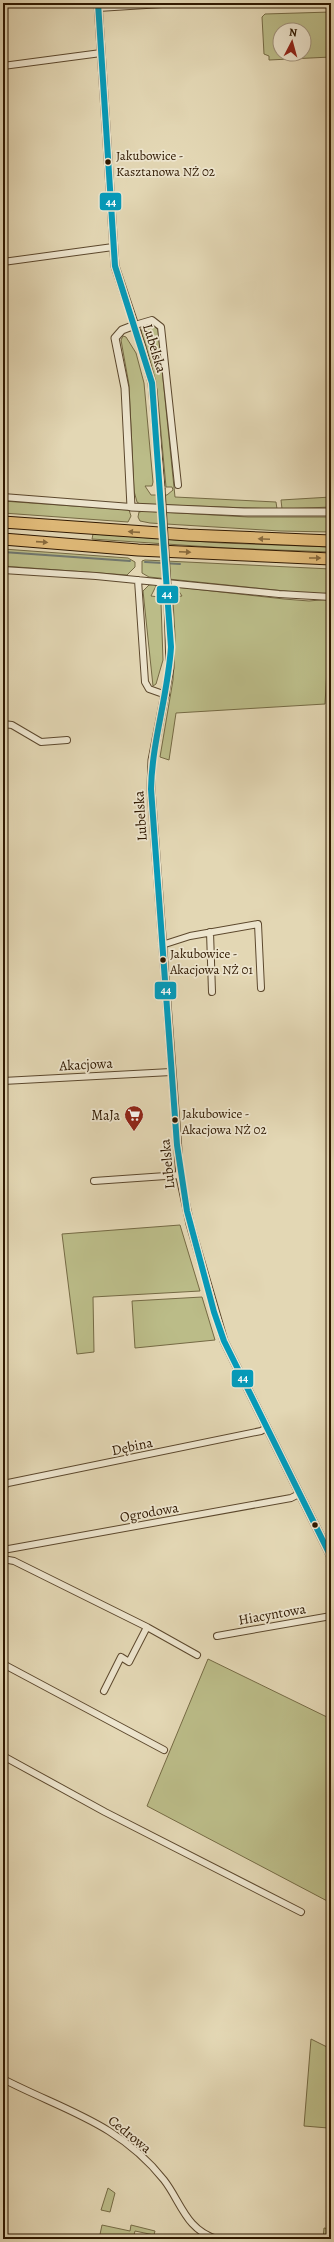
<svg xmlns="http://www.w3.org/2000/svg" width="334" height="2242" viewBox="0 0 334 2242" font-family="Alegreya,serif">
<rect width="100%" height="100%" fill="#e3d7b4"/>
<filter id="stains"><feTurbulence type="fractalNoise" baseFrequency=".005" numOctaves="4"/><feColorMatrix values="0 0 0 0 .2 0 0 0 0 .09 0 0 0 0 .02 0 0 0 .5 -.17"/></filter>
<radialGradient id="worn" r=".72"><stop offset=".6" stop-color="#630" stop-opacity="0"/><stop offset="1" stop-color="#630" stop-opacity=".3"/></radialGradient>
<path fill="#bbbc88" stroke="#756a44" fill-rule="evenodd" d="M257,3h19v3l-19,1z
M331,12v45l-62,3v-4l-5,-2 -2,-37 3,-3zM280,30h24v24h-24z
M147,324l6,1 5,5 17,167 101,5 1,7 -137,-5 -3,-2 -3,-11 -5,-106 -8,-45 2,-4 3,1 10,16 8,30 9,99 -1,4h-7l6,9h16l6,-5 -1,-3h-6l-9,-98 -16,-56 2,-6z
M331,497v10l-49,2 -1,-9z
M3,501l126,9 2,6 -3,6 -125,-9z
M144,511l104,6h83v15l-51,-1 -130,-8 -10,-2 -2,-4 1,-5z
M93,534l129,9 109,4v5l-105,-4 -134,-9z
M3,549l125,9 7,4v5l-8,8 -124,-9z
M145,560l186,9v24l-17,1 -165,-17 -7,-4v-12z
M157,584l-6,12 8,1 2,6 2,57 -7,24 -3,2 -10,-95 6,-6z
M176,587l108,12 25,2 22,-2 -6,105 -149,9 -7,47 -9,-3 13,-77 2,-45 -2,-34v-4l9,-1z
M180,1225l20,66 -107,6 1,55 -17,2 -15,-120z
M202,1297l13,43 -80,8 -3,-47z
M208,1659l123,60v184l-184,-97z
M311,2039l20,10v50l-3,29 -24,-2z
M108,2188l7,5 -5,19 -9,-2z
M331,2220v19h-8l1,-11 6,1z
M102,2225l28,6 1,-6 24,6 -1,4 -19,-4 -2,8h-34z"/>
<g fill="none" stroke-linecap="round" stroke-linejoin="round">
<path stroke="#70776f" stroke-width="2" d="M3,552l127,9
M145,562l35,2"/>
<g stroke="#5c482d" stroke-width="8">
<path id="minor" d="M98,8l80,-5
M3,66l98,-13
M3,262l110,-15
M135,325l17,-5 9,7 17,158
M3,497l128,10
M3,570l93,6 183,18 52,3
M138,580l7,102 4,7 17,6
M3,724l9,1 29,17 26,-2
M210,932l2,60
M162,945l28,-9 68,-12 3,64
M3,1081l168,-9
M94,1181l86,-6
M3,1486l5,-3 253,-52 5,-3
M3,1550l288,-52 8,-4
M3,1559l11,2 133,66 50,28
M217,1636l114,-20
M3,1664l161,86
M104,1691l17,-34 8,5 18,-35
M3,1756l102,56 196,100
M3,2079c60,31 116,44 161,101 17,22 22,50 53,59"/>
</g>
<g stroke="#5c482d" stroke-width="9">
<path id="tertiary" d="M98,3l17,263 27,81 10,36 9,105
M135,325l-13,5 -7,8 10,50 6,119 113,5h87
M168,601l2,67 -18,92 -1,29 29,388 10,47 34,117 107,216"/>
</g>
<g stroke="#2f1800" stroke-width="13">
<path id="motorway" d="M3,522l185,13 143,6
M3,539l135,11 193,9"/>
</g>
<use href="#minor" stroke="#ede5ce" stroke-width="6"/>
<use href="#tertiary" stroke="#ede5ce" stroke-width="7"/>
<use href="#motorway" stroke="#e2bc7a" stroke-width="11"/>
<g stroke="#5c482d" stroke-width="9" stroke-linecap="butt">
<path id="tertiary-bridge" d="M161,488l7,113"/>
</g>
<use href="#tertiary-bridge" stroke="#ede5ce" stroke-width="7"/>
<g stroke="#ede5ce" stroke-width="9">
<path id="bus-1" d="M98,3l17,263 37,117 19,264c-3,48 -19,94 -20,142l26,356 10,66 27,101 10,29 107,216"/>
</g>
<use href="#bus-1" stroke="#059ab9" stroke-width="6"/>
</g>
<defs><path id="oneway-solid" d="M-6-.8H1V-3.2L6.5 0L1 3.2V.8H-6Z"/></defs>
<g fill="#886a3d">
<use href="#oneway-solid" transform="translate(134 532) rotate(-176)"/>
<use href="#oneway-solid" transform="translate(264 539) rotate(-178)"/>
<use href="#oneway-solid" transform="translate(42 542) rotate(4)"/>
<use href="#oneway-solid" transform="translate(185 552) rotate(3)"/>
<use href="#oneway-solid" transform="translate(315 558)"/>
</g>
<defs>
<g id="supermarket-pin" transform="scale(1)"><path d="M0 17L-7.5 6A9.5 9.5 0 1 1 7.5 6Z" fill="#8f2418" stroke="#ede5ce"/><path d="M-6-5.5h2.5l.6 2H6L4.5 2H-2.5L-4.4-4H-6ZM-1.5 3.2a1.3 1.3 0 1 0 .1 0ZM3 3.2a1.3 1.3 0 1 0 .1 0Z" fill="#fff"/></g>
</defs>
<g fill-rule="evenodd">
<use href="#supermarket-pin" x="134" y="1115"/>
</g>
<g fill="#2f1800" stroke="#ede5ce" stroke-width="1.5">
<circle cx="108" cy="162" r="3.5"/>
<circle cx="163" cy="960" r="3.5"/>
<circle cx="175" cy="1120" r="3.5"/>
<circle cx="315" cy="1525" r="3.5"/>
</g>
<g text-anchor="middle" stroke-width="3.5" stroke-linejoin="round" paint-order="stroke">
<g font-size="13" fill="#2f1800" stroke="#ede5ce" text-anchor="start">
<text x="116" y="160">Jakubowice -<tspan x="116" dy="16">Kasztanowa NŻ 02</tspan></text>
<text x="170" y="958">Jakubowice -<tspan x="170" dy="16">Akacjowa NŻ 01</tspan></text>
<text x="182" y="1118">Jakubowice -<tspan x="182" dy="16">Akacjowa NŻ 02</tspan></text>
</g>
<g font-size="14" fill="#2f1800" stroke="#ede5ce">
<text transform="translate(155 348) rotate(73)" y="5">Lubelska</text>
<text transform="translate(140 816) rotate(-94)" y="5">Lubelska</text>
<text transform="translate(86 1064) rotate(-3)" y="5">Akacjowa</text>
<text transform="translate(167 1164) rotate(-96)" y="5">Lubelska</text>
<text transform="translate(132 1446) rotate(-12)" y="5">Dębina</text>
<text transform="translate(149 1512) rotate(-10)" y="5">Ogrodowa</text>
<text transform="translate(272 1614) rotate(-10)" y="5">Hiacyntowa</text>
<text transform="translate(130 2134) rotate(39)" y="5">Cedrowa</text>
</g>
<g font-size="14" fill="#2f1800" stroke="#ede5ce" text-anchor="end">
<text x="120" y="1120">MaJa</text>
</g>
</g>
<g stroke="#ede5ce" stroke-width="1.5">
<rect x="99" y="192" width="23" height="19" rx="4" fill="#059ab9"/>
<rect x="156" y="585" width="23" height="19" rx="4" fill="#059ab9"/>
<rect x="154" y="981" width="23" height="19" rx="4" fill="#059ab9"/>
<rect x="231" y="1369" width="23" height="19" rx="4" fill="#059ab9"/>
</g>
<g font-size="11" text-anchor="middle" font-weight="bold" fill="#fff">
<text x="111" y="206">44</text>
<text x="167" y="598">44</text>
<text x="166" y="994">44</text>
<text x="243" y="1382">44</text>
</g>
<rect width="334" height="2242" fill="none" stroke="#e3d7b4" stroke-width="16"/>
<rect x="4" y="4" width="326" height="2234" fill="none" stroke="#2f1800" stroke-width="2"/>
<rect x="8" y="8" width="318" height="2226" fill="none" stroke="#2f1800"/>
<g transform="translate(292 42) rotate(6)"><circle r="19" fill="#ede5ce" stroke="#a1937c"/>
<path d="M0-3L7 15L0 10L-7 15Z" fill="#8f2418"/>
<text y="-6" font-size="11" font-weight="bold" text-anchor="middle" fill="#2f1800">N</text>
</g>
<rect width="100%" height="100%" filter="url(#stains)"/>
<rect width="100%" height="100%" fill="url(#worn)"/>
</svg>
